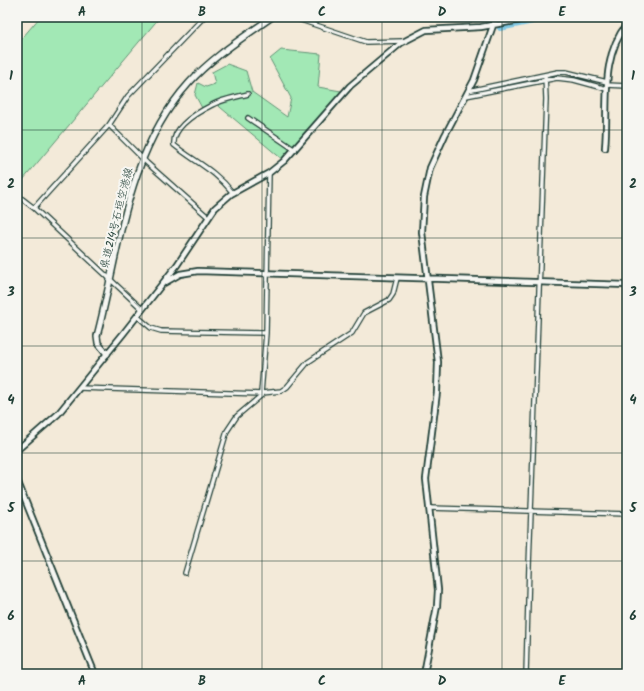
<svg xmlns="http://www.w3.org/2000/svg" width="644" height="691" viewBox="0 0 644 691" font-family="Kalam,'Klee One',sans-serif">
<rect width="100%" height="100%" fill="#f3ead9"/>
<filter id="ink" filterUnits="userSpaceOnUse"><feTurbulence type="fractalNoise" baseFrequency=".025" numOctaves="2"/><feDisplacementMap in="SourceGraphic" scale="8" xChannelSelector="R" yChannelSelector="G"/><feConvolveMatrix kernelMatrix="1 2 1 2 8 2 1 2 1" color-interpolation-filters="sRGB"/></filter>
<g filter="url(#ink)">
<path fill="#a2e8b5" stroke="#609274" d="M40,17h120l-143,170v-143z
M281,50l40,4 -3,33 23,4 -58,69 -69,-58 -12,6 -7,-13 3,-12 8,4 9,-3 -3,-12 15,-8 19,7 6,21 35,25 4,-19 -21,-39z"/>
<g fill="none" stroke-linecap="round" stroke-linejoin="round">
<path stroke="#80c6e1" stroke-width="6" d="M500,28l52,-11"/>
<g stroke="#1f3d34" stroke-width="6">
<path id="minor" d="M292,17l74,25 37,-1
M607,85l20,1
M468,91l90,-19h8l41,10
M466,96l91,-18 17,2 33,9
M248,118l47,32
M109,125l38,38 61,54
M233,193c-18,-23 -38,-31 -59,-48 -2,-18 24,-33 38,-40 11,-6 25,-8 36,-11
M17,195l17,13 108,101
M34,208l75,-83 19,-29 76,-79
M137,316l14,12 10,3 105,2
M79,388l183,6
M261,393l5,-60 3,-160
M262,393l19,-2 6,-4 21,-25 44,-29 12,-20 25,-13 4,-6 4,-16
M429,508l198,6
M185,573l42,-142 10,-15 26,-22
M526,674l3,-108 17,-467 -1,-24"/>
</g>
<g stroke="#1f3d34" stroke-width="8">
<path id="tertiary" d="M605,148c4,-42 -6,-89 22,-124
M164,283l16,-9 18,-3 429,14
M17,450l41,-36 65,-80 54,-69 38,-57 16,-14 38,-21 15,-12 66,-75 51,-43 25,-13 55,-3 57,-10
M17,480l78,194
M424,674l13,-68 1,-16 -12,-111 11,-87 1,-30 -16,-130 2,-35 6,-29 15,-33 29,-55 22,-63"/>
</g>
<g stroke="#1f3d34" stroke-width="8">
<path id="secondary" d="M107,354l-9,-11 -1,-7c23,-87 29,-183 92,-253 23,-26 55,-46 83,-66"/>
</g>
<use href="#minor" stroke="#f6f6f2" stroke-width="3.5"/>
<use href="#tertiary" stroke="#f6f6f2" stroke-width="4.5"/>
<use href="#secondary" stroke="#f6f6f2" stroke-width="5"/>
</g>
</g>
<path fill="none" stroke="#1f3d34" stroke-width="1" stroke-opacity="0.55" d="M142,17v657M262,17v657M382,17v657M502,17v657M17,130h610M17,238h610M17,346h610M17,453h610M17,561h610"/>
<g text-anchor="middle" stroke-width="4" stroke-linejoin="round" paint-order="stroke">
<g font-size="11" fill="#1f3d34" stroke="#f6f6f2">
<text transform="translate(116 218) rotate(-76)" y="4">県道214号石垣空港線</text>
</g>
</g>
<rect width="644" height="691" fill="none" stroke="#f6f6f2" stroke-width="44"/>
<rect x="22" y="22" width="600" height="647" fill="none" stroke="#1f3d34" stroke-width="1.5"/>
<g font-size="13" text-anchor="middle" font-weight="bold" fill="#1f3d34">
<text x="82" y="16">A</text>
<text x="202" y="16">B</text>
<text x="322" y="16">C</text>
<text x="442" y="16">D</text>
<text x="562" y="16">E</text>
<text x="11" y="80">1</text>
<text x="633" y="80">1</text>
<text x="11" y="188">2</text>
<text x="633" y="188">2</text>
<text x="11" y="296">3</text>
<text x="633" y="296">3</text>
<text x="11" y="404">4</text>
<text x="633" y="404">4</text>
<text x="11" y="512">5</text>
<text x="633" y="512">5</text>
<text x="11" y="620">6</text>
<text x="633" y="620">6</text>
<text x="82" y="685">A</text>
<text x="202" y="685">B</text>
<text x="322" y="685">C</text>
<text x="442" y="685">D</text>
<text x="562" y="685">E</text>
</g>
</svg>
